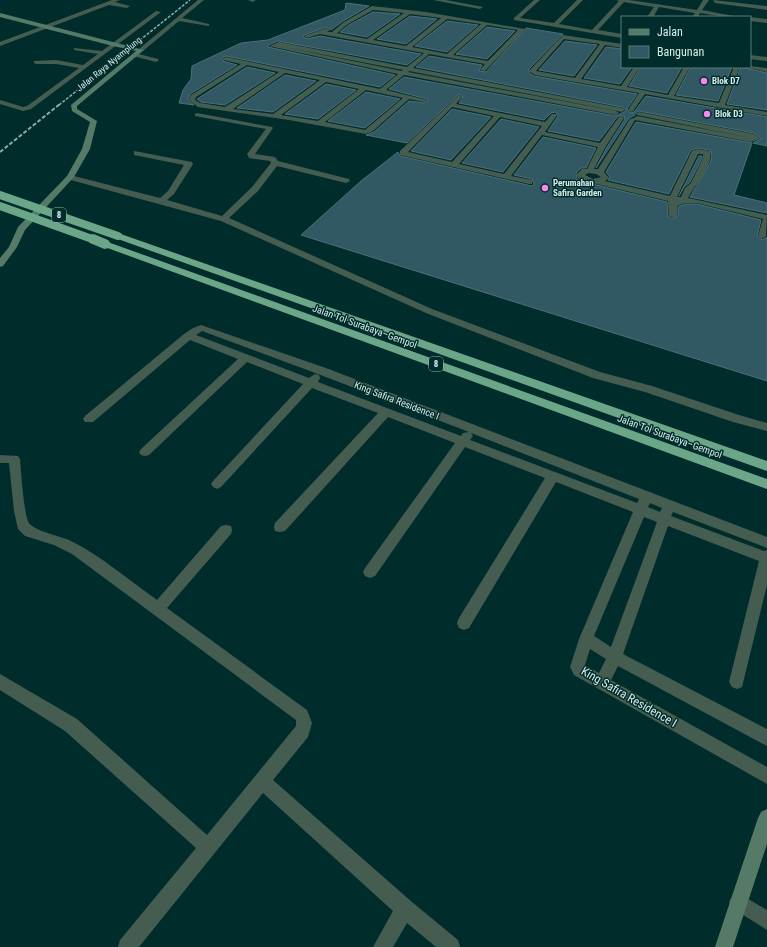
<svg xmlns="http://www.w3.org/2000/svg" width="767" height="947" viewBox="0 0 767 947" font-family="'Roboto Condensed',sans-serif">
<rect width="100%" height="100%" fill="#002d2b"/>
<path fill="#315863" stroke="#4a717c" d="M346,3l23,3 -26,15 -12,9 -4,-3 -23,8 -1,2 4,2 13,-3 101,18 -14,11 -129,-24 -10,4v2l127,28 -15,12 -154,-31 -3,1v4l14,4 -47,29 -2,6 6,5 -15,-2 4,-13 8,-11 1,-13 49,-23 27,-3 77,-30z
M373,12l27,2 -33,23 -27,-5 9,-7z
M410,16l27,3 -31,25 -29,-5z
M447,21l31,4 -31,27 -32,-6z
M487,27l28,4 -28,28 -31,-5z
M526,28l37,6 -34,35v4l5,3 103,18 -10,15 3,4 4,-1 12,-16 121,21v29l-14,-3 8,-4 -7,-6 -115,-22 -4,2v2l-6,3 -33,50 11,-21 18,-28 -1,-3h-6l-19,25 -51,-10 10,-15 -2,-4 -5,1 -7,7 -85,-17 4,-6 -4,-3 -52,49 -41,-8 8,-3 35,-31 15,2 4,-3 -1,-1 -38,-10 15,-12 212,39 10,-5v-1l-4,-3 -206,-40 13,-11 53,9 -3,6 7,1z
M565,41l32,4 -23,31 -35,-6z
M606,47l16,2v18h10l-12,17 -36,-6z
M247,67l28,6 -50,32 -24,-3 -4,-3z
M641,67h41l-15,26 -38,-7z
M691,67h41l-14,34 -42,-6z
M741,67l26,6v37l-40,-6z
M285,75l31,6 -43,31 -36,-4z
M326,84l30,6 -38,29 -33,-5z
M366,92l34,7 -35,29 -37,-7z
M452,109l39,8 -40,43 -40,-9z
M501,119l38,8 -36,45 -41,-9z
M636,122l116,21 -18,52 33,8v10l-77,-16 20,-34 2,-7 -2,-6 -13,-2 -6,2 -22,44 -61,-14 2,-3 -4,-5z
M543,137l53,11 -10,20h-5l-5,5 1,6 7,3 83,20 1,14 4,3 6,-3v-9l8,-3h11l64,16 -4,16 5,4 5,-3v144l-466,-146 60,-54 37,-29 2,4 132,30 2,-2 -2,-5 -18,-4z
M699,156h3v2l-12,24 -6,5 -5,9z"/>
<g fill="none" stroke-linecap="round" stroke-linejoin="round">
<path fill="#455c50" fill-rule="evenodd" d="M112,0h8l-5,2 15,4 -3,2 -18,-3 -109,41v-4z
M198,0h6l-22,18 27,6v2l-30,-5 -36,30h-4v-2z
M248,0h8l-3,2z
M433,0h13l37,7 -3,2z
M534,0h6l-20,18 34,5 23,-23h6l-24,24 33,6 27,-29 -3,-1h13l68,10 6,-10h6l-7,10 37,7h-14l-25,-4 -2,4h-6l3,-4 -36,-6 -6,10h-6l7,-10 -30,-5 -26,28 24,4v4l-108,-18v-2z
M713,0l54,6v4l-52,-7z
M372,6l54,6 99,17 -40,42 -5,-1 5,-6 -56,-10 -16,14 209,40 3,2 -3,2 -213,-41 -1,1 208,39 3,2 -3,2 -212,-40 -18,15 41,10 -3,2 -15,-3 -36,32 -7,3 -77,-14 -91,-13 -9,-7 2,-5 50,-31 -17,-4v-2l2,-1 154,32 18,-15 -129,-28 10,-4 128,25 17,-14 -104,-19 -13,4 -3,-2 23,-8 3,2 -3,2h5l12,-10zM373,10l31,3 -37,26 -30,-6 11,-9zM410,14l31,4 -35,28 -33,-6zM447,19l34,5 -34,30 -35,-7zM487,25l31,5 -30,31 -35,-6zM279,46l124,24 -1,1zM247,65l32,7 -54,35 -25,-4 -5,-3 1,-3zM285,73l35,7 -47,34 -40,-5zM326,82l33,7 -41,32 -37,-6zM366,90l37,8 -38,32 -40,-8z
M156,11l5,1 -130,97 -8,2 -23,-7v-4l23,7 4,-1 52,-38 -23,-4h-20l-2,-1v-2l22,-1 27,5 15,-11 -24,-4v-2l28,3z
M750,17l17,2v4l-17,-2z
M563,35l59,9v4l-17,-3 -24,34 40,7 13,-19h6l-13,20 41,8 16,-28h6l-16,29 45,7 15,-36h6l-15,38 42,7v4l-122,-22 -12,17 -2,1 -3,-2 11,-17 -104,-18 -5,-3v-2zM564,39l36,5 -25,34 -39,-7z
M135,53l23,6 1,1 -3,2 -23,-6v-2z
M750,55l17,2v4l-17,-2z
M750,66l17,2v4l-22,-5h5z
M459,95l3,2 -6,7 89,18 7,-8h4l1,1 -12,17 55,11 19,-26h4l1,1 -18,28 -12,23h4l32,-50 4,-1 3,-2 114,22 -114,-23 -1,-1 3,-2 115,22 6,5 -9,3 -116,-22 -31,52 5,6 -4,3 65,15 22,-45 5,-2 13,2c4,13 -16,35 -22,47l79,17 -1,21 -4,3 -4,-3 5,-17 -66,-16h-11l-9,3v10l-4,2 -4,-2 -1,-15 -84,-20 -6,-3 -1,-4 5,-5h5l11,-22 -56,-12 -31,41 21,4v4h-3l-129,-29v-4zM452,107l42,9 -42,46 -44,-10zM500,117l42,9 -38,48 -45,-10zM698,154h5v4l-12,25 -6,5 -4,9h-4zM588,173l8,1 5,3 -8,2 -8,-4z
M197,113l75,14 1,1 -18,26 20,3 3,4 71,18 1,2 -4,2 -69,-17 -19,25 -29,27 203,91 168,63 52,14 87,29 28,8v8l-34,-9 -88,-30 -52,-14 -167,-65 -205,-92 -154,-42 -1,-2 4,-2 90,23 8,-7 16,-26 -50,-10v-4l58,11 1,2 -19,30 -7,6 55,16 30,-29 19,-24 -1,-2 -21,-3 -2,-4 19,-25 -71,-13v-2z
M201,325l125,43 441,169v11l-94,-36 -2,4 93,35 3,-1v35l-25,102 -5,2 -5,-2 -3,-5 30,-121 -91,-35 -45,128 144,75v17l-149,-80 -7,14 156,87v17l-193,-109 -4,-8 9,-28 54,-127 -77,-30 -87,146 -5,2 -5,-2 -2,-5 2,-5 86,-140 -80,-31 -90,129 -5,2 -5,-2 -2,-4 2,-4 90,-125 -67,-26 -103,114 -5,1 -5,-1 -1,-4 1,-4 103,-110 -66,-25 -91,99 -4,2 -4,-2 -2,-3 2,-3 90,-97 -56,-22 -98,93 -4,1 -4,-1 -2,-3 2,-3 97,-90 -48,-19 -97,82h-8l-2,-3 2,-3 99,-82 9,-6zM202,331l116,43 151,58 -6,1 -2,3 -143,-54 2,-4 -1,-3 -4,-1 -6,4 -113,-43zM471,433l168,66 -2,4 -167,-63 3,-4zM650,503l12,5 -2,4 -12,-5zM644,517l13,5 -46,125 -17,-11zM590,649l16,10 -7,14 -14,-8z
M0,455l18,1 2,3c1,12 4,56 9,64 5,8 32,13 42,18 29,14 59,40 86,59l64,-74 5,-1 5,1 1,4 -1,4 -64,74 140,102 5,13 -4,14 -35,43 139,122 46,38 2,7h-24l-29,-24 -14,24h-20l20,-36 -130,-118 -124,154h-21l2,-7 76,-92 -131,-117 -65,-41v-16l77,45 130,116 89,-109v-6l-224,-166 -18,-9 -29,-9 -7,-7 -4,-18 -5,-48h-9z
M738,893l29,17v20l-35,-22 -3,-6 3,-6z"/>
<path fill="#557a67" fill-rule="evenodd" d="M0,13l144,37 -67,56v3l20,12 -7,28 -16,28 -49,53 -8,17 -14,19 -3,1v-9l9,-11 9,-20 49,-51 15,-27 8,-27 -18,-11 -1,-6 65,-54 -23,-5 -113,-29z
M767,809v35l-34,103h-18l43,-129 3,-6z"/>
<path fill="#6ca689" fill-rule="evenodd" d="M118,233l649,228v10l-652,-233 -1,-2 1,-2z
M105,241l662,238v10l-665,-243 -1,-2z"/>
<path stroke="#8eacaa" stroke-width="1.5" stroke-dasharray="3 1.5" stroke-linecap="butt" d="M59,105l131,-105"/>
<path stroke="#8eacaa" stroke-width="2" stroke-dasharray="4 2" stroke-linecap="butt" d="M0,152l60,-48"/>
<path stroke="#6ca689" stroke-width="8" d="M0,195l118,41
M0,206l95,34"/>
<path stroke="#6ca689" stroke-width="10" d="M93,239l12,5"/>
</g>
<g fill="#f888eb" stroke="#002d2b" stroke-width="1.5">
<circle cx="704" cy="81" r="4"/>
<circle cx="707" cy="114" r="4"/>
<circle cx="545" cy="188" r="4"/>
</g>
<g text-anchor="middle" stroke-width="3" stroke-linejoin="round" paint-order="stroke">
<g font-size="9" fill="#d6edeb" stroke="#002d2b">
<text transform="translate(109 64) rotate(-39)" y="3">Jalan Raya Nyamplung</text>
</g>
<g font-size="9" font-weight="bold" fill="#d6edeb" stroke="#002d2b" text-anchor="start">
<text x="712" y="84">Blok D7</text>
<text x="715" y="117">Blok D3</text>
<text x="553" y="186">Perumahan<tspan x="553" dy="10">Safira Garden</tspan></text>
</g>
<g fill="#002d2b" stroke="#96b3b1" stroke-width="1">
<rect x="52" y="208" width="14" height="14" rx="3"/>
<rect x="429" y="357" width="14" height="14" rx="3"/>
</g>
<g font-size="9" font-weight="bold" fill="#d6edeb">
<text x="59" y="218">8</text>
<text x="436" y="367">8</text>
</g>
<g font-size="10" fill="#d6edeb" stroke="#002d2b">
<text transform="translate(365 326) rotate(20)" y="4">Jalan Tol Surabaya–Gempol</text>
<text transform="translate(397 400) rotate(21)" y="4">King Safira Residence I</text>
<text transform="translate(670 436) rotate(20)" y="4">Jalan Tol Surabaya–Gempol</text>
</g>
<g font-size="12" fill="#d6edeb" stroke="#002d2b">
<text transform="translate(629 697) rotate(30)" y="4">King Safira Residence I</text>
</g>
</g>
<rect x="621" y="16" width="130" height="52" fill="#002d2b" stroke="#567a78"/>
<rect x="629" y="29" width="20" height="6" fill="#557a67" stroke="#567a78"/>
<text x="657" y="36" font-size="12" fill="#d6edeb">Jalan</text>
<rect x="629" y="46" width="20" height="12" fill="#315863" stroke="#567a78"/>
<text x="657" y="56" font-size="12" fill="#d6edeb">Bangunan</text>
</svg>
